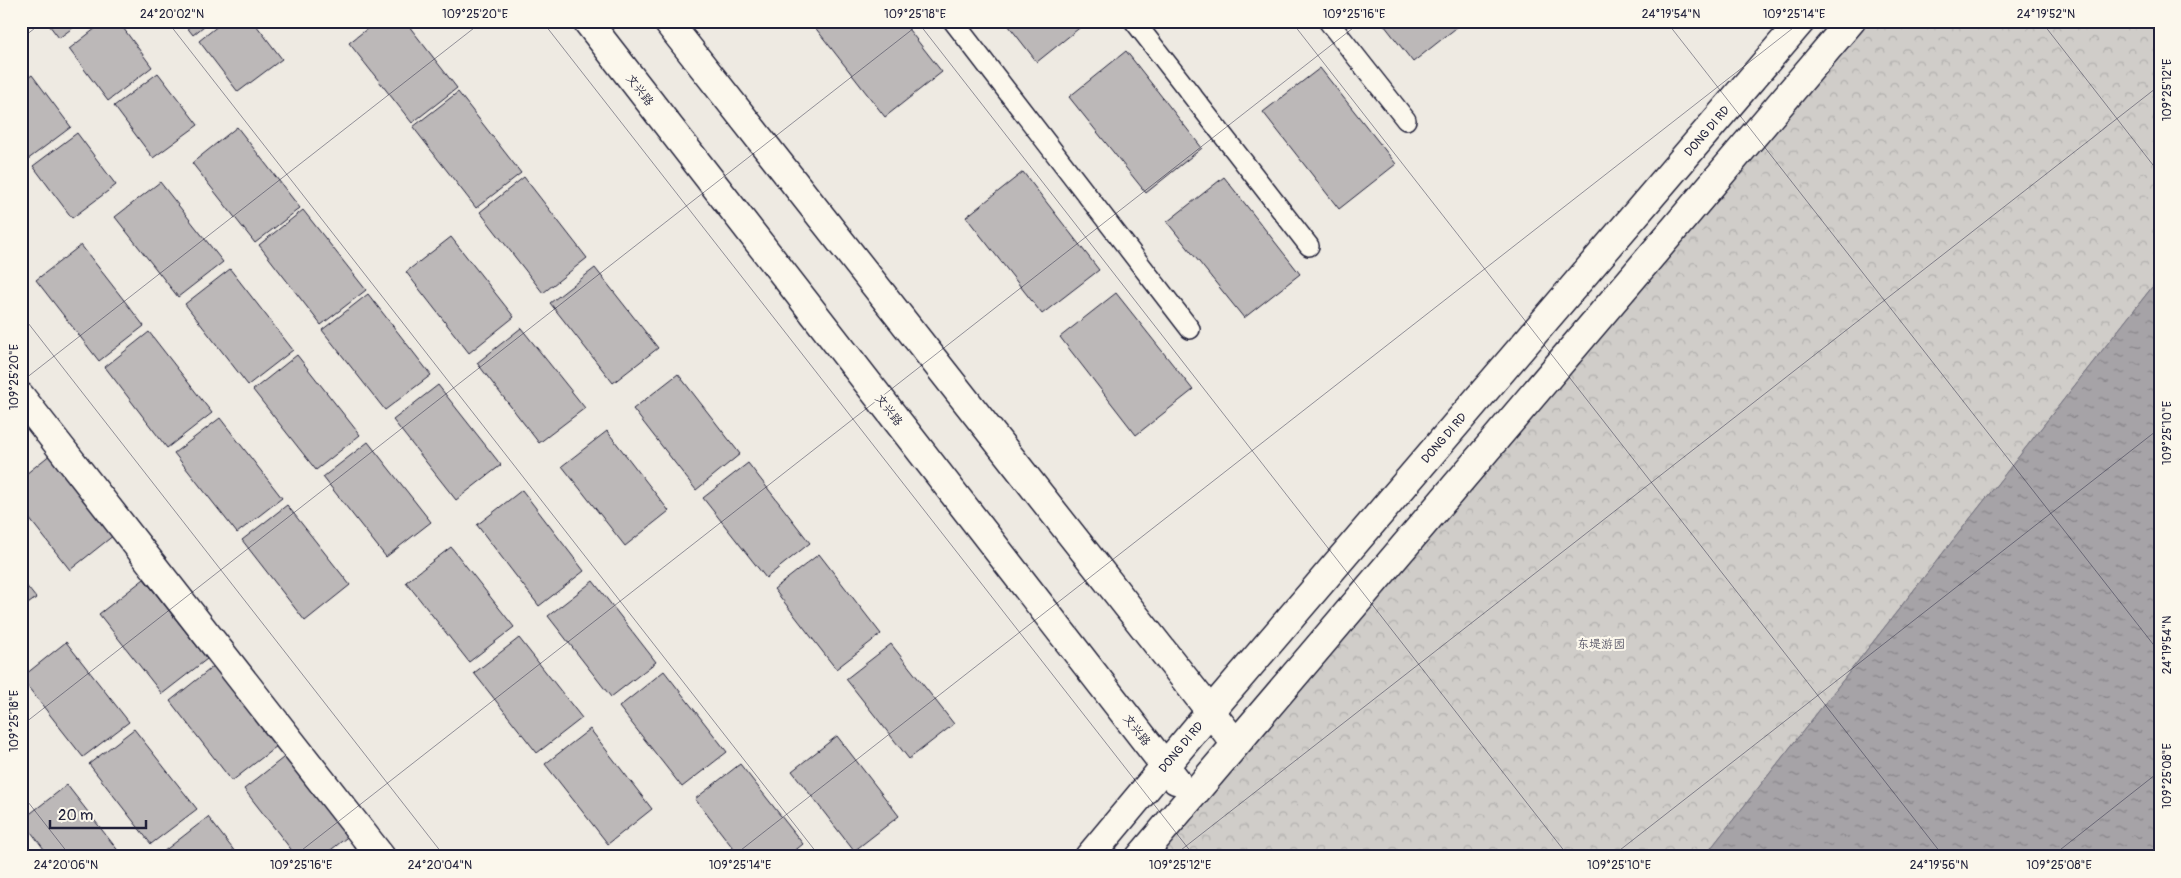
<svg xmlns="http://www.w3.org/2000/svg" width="2181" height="878" viewBox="0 0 2181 878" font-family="Pangolin,'LXGW WenKai TC',sans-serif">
<defs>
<pattern id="forest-crowns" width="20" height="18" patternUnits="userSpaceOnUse" patternTransform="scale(1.25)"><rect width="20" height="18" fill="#d0cdc9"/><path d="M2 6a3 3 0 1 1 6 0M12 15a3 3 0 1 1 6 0" fill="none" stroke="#b2b0ae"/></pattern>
<pattern id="water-ripples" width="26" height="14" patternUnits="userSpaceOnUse" patternTransform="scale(1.25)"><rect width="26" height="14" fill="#a6a3a7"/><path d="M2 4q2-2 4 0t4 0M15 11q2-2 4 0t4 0" fill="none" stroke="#878489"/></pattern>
</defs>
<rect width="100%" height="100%" fill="#eeeae2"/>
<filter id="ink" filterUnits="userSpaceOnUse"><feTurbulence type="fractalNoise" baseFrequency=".02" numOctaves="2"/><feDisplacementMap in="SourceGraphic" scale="10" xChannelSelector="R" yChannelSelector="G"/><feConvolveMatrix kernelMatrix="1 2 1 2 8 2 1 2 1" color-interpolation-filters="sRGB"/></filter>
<g filter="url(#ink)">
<path fill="url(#forest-crowns)" stroke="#797882" d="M1851,21h309v256l-456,580h-564z"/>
<path fill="url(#water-ripples)" stroke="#716f7c" d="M2160,277v580h-456z"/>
<path fill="#bcb8b8" stroke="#22223b" d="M46,21h36l-23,17z
M105,21h13l34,46 -44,34 -39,-52z
M182,21h28l-17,14z
M224,21h29l29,38 -44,33 -39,-51z
M377,21h28l52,67 -45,35 -63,-80z
M810,21h92l40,51 -57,45z
M1005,21h83l-51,41z
M1381,21h84l-52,41z
M1126,51l76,97 -56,45 -77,-96z
M1320,68l76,96 -57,45 -76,-97z
M158,73l40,52 -45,33 -39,-52z
M32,75l39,52 -44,33 -6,-7v-70z
M458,92l63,81 -45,35 -63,-81z
M237,127l63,81 -45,35 -63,-80z
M77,133l39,52 -44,33 -39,-52z
M1023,172l76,98 -57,44 -76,-97z
M524,177l63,81 -44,35 -63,-81z
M1224,177l76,97 -56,44 -77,-96z
M160,182l63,80 -45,35 -63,-80z
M303,210l63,80 -45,35 -62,-80z
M451,237l63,80 -45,36 -63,-81z
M81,245l63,81 -45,35 -63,-81z
M595,268l63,80 -45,35 -63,-80z
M230,269l63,81 -45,35 -63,-81z
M1116,293l77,97 -57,45 -76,-98z
M368,294l63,81 -46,35 -63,-80z
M521,328l64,80 -46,35 -62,-80z
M149,332l63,81 -45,35 -62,-81z
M297,355l63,80 -44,35 -63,-80z
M678,374l62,80 -44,36 -63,-81z
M438,385l63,80 -45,35 -63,-80z
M220,418l62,80 -45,35 -63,-80z
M607,431l62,80 -44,35 -63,-80z
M368,442l63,80 -45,35 -63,-80z
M51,454l63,81 -44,35 -49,-62v-30z
M748,463l62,80 -44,35 -63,-80z
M522,490l62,81 -45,35 -62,-81z
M287,505l63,80 -45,36 -63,-81z
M451,547l63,80 -45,35 -63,-80z
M819,554l62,80 -45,35 -62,-80z
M21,579l15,19 -15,11z
M144,579l63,80 -45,35 -63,-80z
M593,581l63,81 -45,35 -63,-81z
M519,638l63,80 -45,35 -63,-80z
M66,642l63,80 -46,35 -62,-79z
M891,644l63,80 -45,35 -63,-80z
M214,666l63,80 -45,35 -62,-80z
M664,671l63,81 -45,35 -63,-80z
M134,729l63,80 -46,35 -62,-80z
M590,729l62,80 -44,35 -63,-80z
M837,736l62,80 -45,35 -62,-80z
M288,754l63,80 -29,23h-25l-53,-68z
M740,764l63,80 -16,13h-47l-45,-58z
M67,785l56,72h-73l-28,-37z
M208,817l31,40h-73l-3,-5z"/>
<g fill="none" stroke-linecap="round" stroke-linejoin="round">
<g stroke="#22223b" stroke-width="22">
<path id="lane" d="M953,21l237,308
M1134,21l175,225
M1328,21l78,99"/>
</g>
<g stroke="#22223b" stroke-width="31">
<path id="street" d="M21,397l360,460"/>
</g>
<g stroke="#22223b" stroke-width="31">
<path id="secondary" d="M587,21l589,759
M667,21l569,723
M1089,857l121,-145 591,-691
M1140,857l711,-836"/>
</g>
<use href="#lane" stroke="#fbf7ec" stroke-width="19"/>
<use href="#street" stroke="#fbf7ec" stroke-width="28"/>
<use href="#secondary" stroke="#fbf7ec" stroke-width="28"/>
</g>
</g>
<path fill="none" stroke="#22223b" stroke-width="1" stroke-opacity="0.45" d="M167,21l653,836M542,21l653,836M917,21l652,836M1291,21l653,836M1666,21l494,632M2041,21l119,153M21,39l23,-18M21,314l424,543M21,382l462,-361M21,726l902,-705M21,793l50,64M293,857l1069,-836M732,857l1070,-836M1172,857l988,-772M1611,857l549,-429M2051,857l109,-86"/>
<g text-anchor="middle" stroke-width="4.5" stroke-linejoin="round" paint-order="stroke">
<g font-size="12" fill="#22223b" stroke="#fbf7ec">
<text transform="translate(640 90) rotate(52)" y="4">文兴路</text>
<text transform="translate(1707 131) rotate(-49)" y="4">DONG DI RD</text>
<text transform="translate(889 410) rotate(52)" y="4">文兴路</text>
<text transform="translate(1444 438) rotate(-49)" y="4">DONG DI RD</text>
<text transform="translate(1137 730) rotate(52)" y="4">文兴路</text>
<text transform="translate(1181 747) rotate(-50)" y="4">DONG DI RD</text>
</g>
<g font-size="12" fill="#565566" stroke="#fbf7ec">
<text x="1601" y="648">东堤游园</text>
</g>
</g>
<rect width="2181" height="878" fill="none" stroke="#fbf7ec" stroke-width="55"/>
<path d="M50 820v8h96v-8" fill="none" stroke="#22223b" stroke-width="2.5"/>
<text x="58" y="820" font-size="15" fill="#22223b" stroke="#fbf7ec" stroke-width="4" paint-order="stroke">20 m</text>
<rect x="28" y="28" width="2126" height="822" fill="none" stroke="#22223b" stroke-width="2"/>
<g font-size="12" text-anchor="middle" fill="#22223b">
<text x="172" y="18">24°20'02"N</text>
<text x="475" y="18">109°25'20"E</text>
<text x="915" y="18">109°25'18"E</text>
<text x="1354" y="18">109°25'16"E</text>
<text x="1671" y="18">24°19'54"N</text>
<text x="1794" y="18">109°25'14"E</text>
<text x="2046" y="18">24°19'52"N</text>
<text transform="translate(2167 90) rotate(-90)" y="4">109°25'12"E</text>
<text transform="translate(14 377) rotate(-90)" y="4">109°25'20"E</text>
<text transform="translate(2167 433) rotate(-90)" y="4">109°25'10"E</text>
<text transform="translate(2167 645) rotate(-90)" y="4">24°19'54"N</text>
<text transform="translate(14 721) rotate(-90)" y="4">109°25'18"E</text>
<text transform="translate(2167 776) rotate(-90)" y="4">109°25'08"E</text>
<text x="66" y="869">24°20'06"N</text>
<text x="301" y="869">109°25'16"E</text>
<text x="440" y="869">24°20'04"N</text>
<text x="740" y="869">109°25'14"E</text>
<text x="1180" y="869">109°25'12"E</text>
<text x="1619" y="869">109°25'10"E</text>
<text x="1939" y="869">24°19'56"N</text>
<text x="2059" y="869">109°25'08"E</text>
</g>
</svg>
